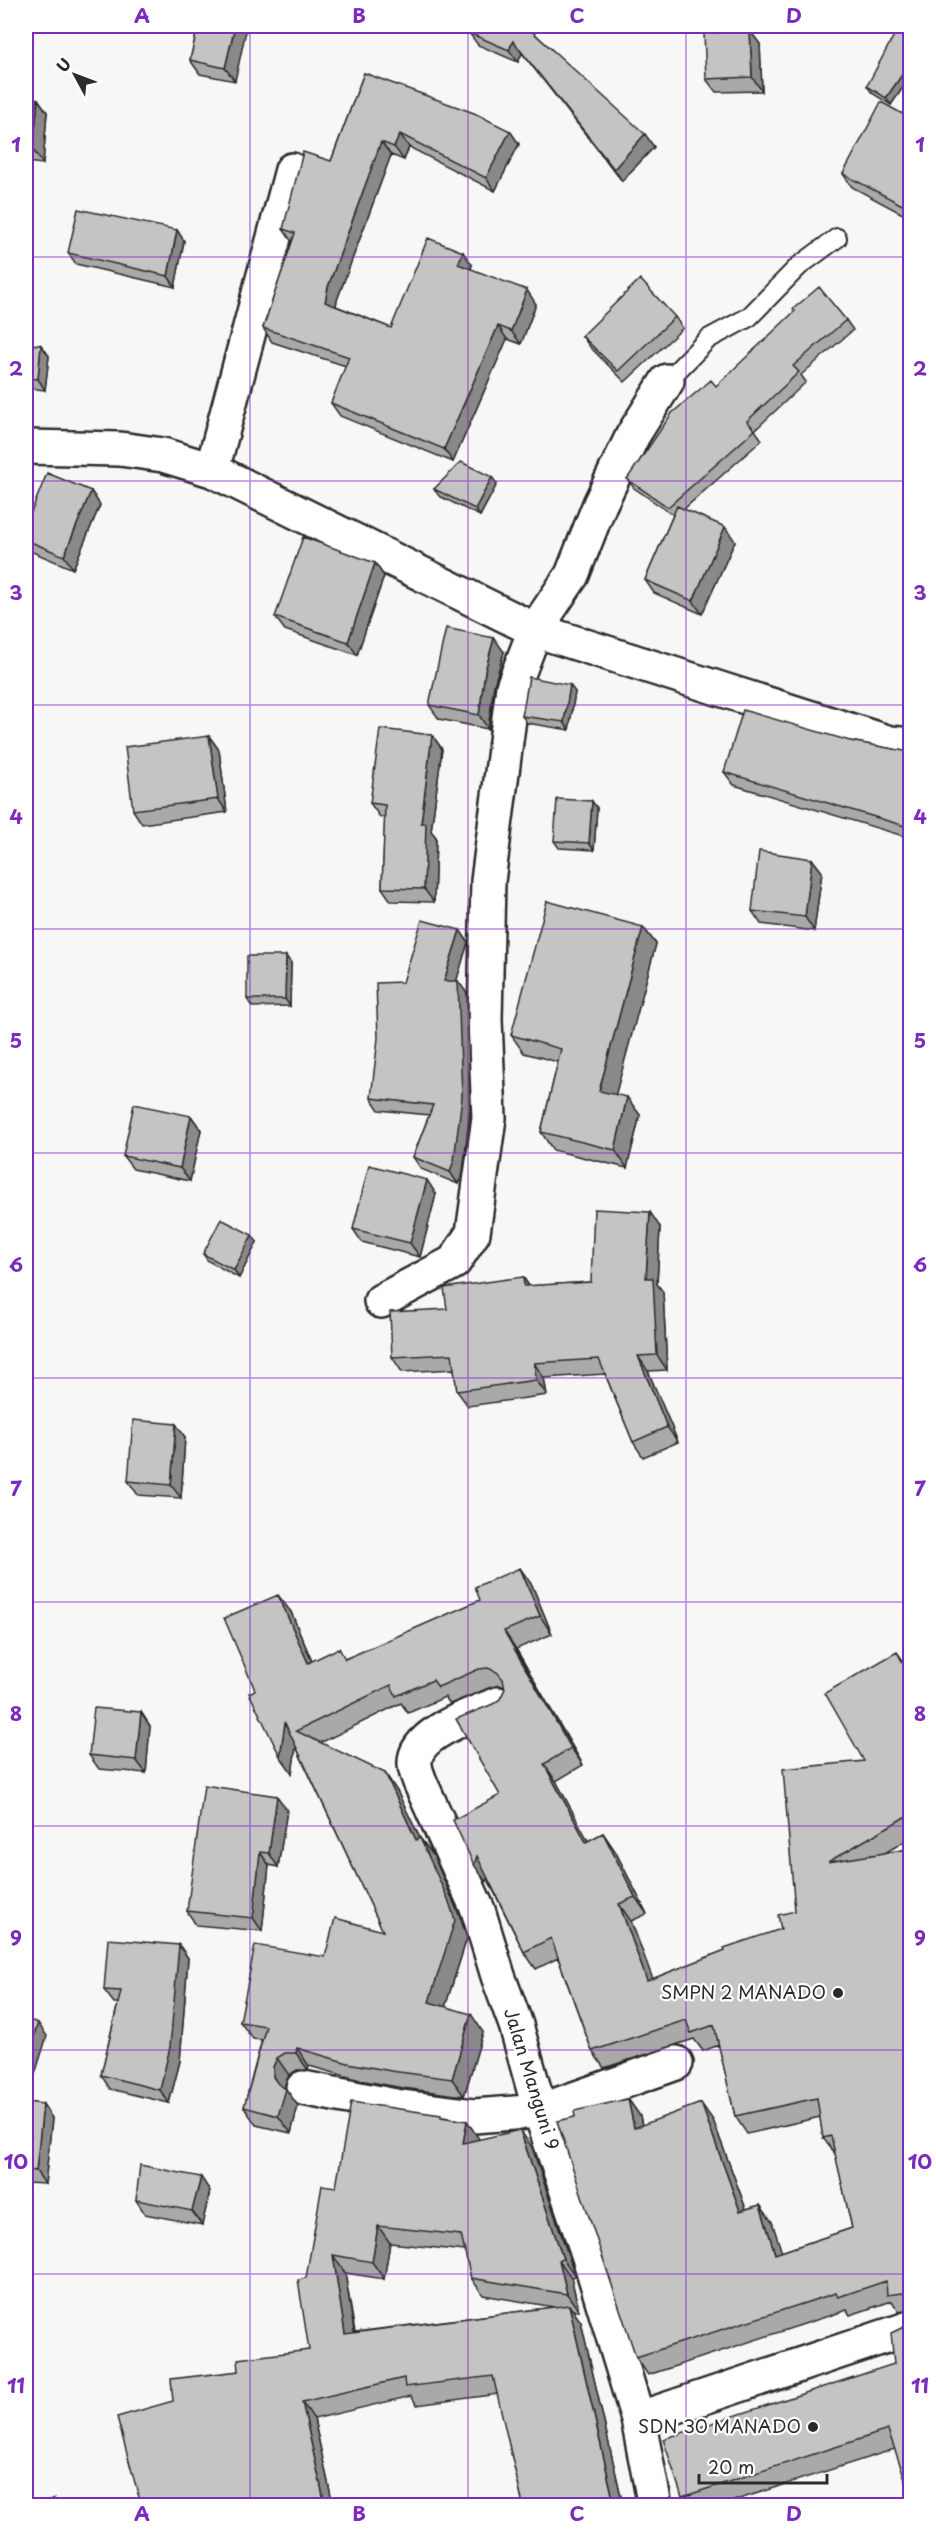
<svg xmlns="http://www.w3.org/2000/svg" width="936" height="2531" viewBox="0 0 936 2531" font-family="'Playpen Sans',sans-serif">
<rect width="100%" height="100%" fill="#f7f7f7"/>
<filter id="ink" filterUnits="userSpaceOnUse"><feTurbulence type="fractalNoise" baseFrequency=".0167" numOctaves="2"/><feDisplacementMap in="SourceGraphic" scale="12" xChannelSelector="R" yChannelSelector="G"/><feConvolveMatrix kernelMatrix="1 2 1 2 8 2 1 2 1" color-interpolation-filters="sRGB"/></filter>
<g filter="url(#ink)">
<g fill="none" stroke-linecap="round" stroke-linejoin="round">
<g stroke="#2b2b2b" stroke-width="22">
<path id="service" d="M667,381l41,-42 41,-22 50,-51 38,-28"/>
</g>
<g stroke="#2b2b2b" stroke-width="38">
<path id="minor" d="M26,447l94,2 43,6 49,15 323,160 355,113 20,2
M212,470l80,-300
M381,1301l73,-39 19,-29 16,-115 -4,-99 3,-138 25,-194 22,-57 37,-55 28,-71 33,-69 34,-54
M498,1704c-23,10 -85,29 -83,60 0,6 3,12 5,18l58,128 20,66 18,49 24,86 50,149 48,159 17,87
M303,2088l97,19 74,9 66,-5 136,-48
M638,2419l272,-91"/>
</g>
<use href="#service" stroke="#fff" stroke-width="18"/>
<use href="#minor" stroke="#fff" stroke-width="33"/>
</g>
<path fill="#a9a9a9" stroke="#2b2b2b" stroke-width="1.5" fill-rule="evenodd" d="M198,26l37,55 -35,-7 -10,-14z
M472,26h61l-2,4 123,117 -32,34 -100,-128 -4,9 -40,-17 -9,-12z
M910,26v51l-19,28 -19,-12 -5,-7z
M750,31l10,13 2,47 -46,1 -10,-13z
M364,73l146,58 9,13 -24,47 -86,-44 -5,13 -13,-5 -54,145 -1,6 55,22 81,-63 -1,4 65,35 -15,40 -14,-5 -54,123 -113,-46 -9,-13 15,-37 -74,-24 -9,-14 29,-86 -9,-13 48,-68z
M26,98l12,1 9,13 -4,52 -17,-2z
M910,118v100l-58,-31 -9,-13z
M177,230l7,11 -9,46 -99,-23 -8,-11z
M675,317l8,11 -58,54 -35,-35 -8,-11z
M846,320l7,10 -52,45 5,7 -51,48 7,10 -78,69 51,32 -33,73 -48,-21 -9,-13 28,-65 -39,-27 -7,-9 89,-93z
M26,344l15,1 8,11 -4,34 -19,-2z
M497,484l-17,32 -41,-20 -5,-7z
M91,491l9,14 -27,64 -43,-18 -4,-6v-20z
M375,563l9,13 -27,79 -72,-25 -10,-13z
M504,652l-10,33 -6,44 -49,-10 -10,-14z
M575,692l-6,38 -42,-7 -5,-7z
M432,735l10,14 -11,82 5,6 -2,65 -43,-1 -9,-13 3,-71h-5l-10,-14z
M209,736l10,14 8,62 -85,12 -9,-14z
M850,741l60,11v86l-176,-53 -10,-13z
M597,808l-3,42 -35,-2 -5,-7z
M812,859l10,13 -8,59 -53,-7 -9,-13z
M643,927l13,17 -41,151 25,20 -13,53 -74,-18 -12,-18 17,-70 -34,-9 -13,-18z
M460,930l8,12 -12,39 11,12 3,116 -7,63 -5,12 -37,-15 -8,-12 16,-42 -50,-5 -8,-12 32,-116z
M291,963l-1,43 -38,1 -5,-8z
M191,1116l10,14 -11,51 -57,-12 -10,-13z
M436,1194l-16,63 -58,-15 -9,-13z
M660,1227l-3,57 6,8 4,78 -19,1 30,71 -35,15 -10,-15 -28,-68 -61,4 3,17 -79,11 -11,-15 -3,-22 -52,3 -10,-15 55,-48 76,-32 6,9 62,-4z
M257,1242l-18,36 -31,-17 -5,-7z
M185,1437l-4,61 -43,-3 -10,-14z
M532,1585l20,49 -36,15 67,116 -27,16 32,60 15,-8 12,18 32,63 -16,7 21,58 129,-50 14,-18 69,-150 46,-89v166l-25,15 25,-4v461l-11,2 -7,-11 -42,14 -3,-5 -199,65 -12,-18 -61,-240 53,-18 12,17 2,9 71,-5 33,89 14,-4 12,17 9,30 71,-24 -16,-73 -13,-17 -3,-21 -73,17 -12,-18 -16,-71 -16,6 -9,-12 -90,29 -12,-17 -34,-93 -22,11 -12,-17 -37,-74 -1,4 14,-87 -7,-91 7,-5 5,-10 -1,-2 -4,-2 -9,2 -41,17 -5,-7 -37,16 -7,-10 -81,40 65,30 12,18 23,47 13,17 27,62 7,21 -22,69 38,25 -19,64 -61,-8 -43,-8 -51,-14 -1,4h-11l-8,5 -4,9v4l13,18 -7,27 -35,-8 -12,-18 18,-67 -9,-1 -13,-17 85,-65 58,-26 -87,-184 -4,26 -37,-83 36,-78 21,49 35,-3z
M141,1712l9,14 -4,47 -47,-4 -10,-14z
M287,1810l-9,57 -9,-2 -7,66 -66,-6 -9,-14z
M179,1945l9,13 -8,103 -11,42 -59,-14 -9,-14 17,-72h-4l-10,-13z
M26,2102l26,16 -7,66 -19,-1z
M443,2117l24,4 12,19 53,7 43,129 -4,1 8,34 -7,-1 9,12 42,183h-100l-25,-111 -81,11 -6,-9 -97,23 19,86h-192l32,-104 66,-30 70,-21 -3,-72 30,-91zM390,2243l75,8 6,27 12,17 71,12 -199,25 -10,-59 39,6z
M210,2191l-8,34 -57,-11 -9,-14z
M894,2364l1,85 -174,56h-33l-6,-8z"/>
<path fill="#898989" stroke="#2b2b2b" stroke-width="1.5" d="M235,26h12l-12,55 -10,-13z
M519,26h14l-5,13z
M750,31l10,13 2,47 -10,-14z
M513,41l9,12 -4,9 -9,-12z
M908,66l2,3v8l-19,28 -5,-7z
M38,99l9,13 -4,52 -10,-14z
M510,131l9,13 -24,47 -9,-13z
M400,134l9,13 -5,13 -10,-13z
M645,134l9,13 -32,34 -8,-12z
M381,142l10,13 -54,145 -3,15 -9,-13 3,-15z
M177,230l7,11 -9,46 -7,-11z
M463,252l9,13 -5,12 -9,-13z
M527,290l9,14 -15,40 -10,-13z
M498,326l9,13 -54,123 -9,-13z
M41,345l8,11 -4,34 -7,-11z
M492,477l5,7 -17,32 -5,-7z
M91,491l9,14 -27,64 -9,-13z
M725,527l10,14 -33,73 -9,-13z
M375,563l9,13 -27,79 -9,-13z
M494,638l10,14 -10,33 -6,44 -9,-14 6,-44z
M570,685l5,7 -6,38 -5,-8z
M432,735l10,14 -11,82 5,6 -2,65 -10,-13 -3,-66z
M209,736l10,14 8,62 -9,-13z
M592,801l5,7 -3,42 -5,-7z
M910,803v31l-5,-8z
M812,859l10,13 -8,59 -9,-14z
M643,927l13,17 -44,164 -13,-17z
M460,930l8,12 -15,51 -9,-12z
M286,956l5,7 -1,43 -5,-7z
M458,981l9,12 3,116 -7,63 -5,12 -8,-12z
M627,1097l13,18 -13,53 -12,-18z
M191,1116l10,14 -11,51 -10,-13z
M427,1180l9,14 -16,63 -10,-14z
M650,1212l10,15 -3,57 6,8 4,78 -10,-15 -11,-77z
M252,1235l5,7 -18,36 -5,-8z
M523,1277l10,15 -9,-6z
M638,1356l10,15 30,71 -11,-15z
M534,1363l10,15 3,17 -11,-15z
M176,1424l9,13 -4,61 -10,-13z
M520,1568l12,17 20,49 -12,-18z
M278,1595l13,17 29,69 -12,-18z
M504,1631l12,18 67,116 -12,-17z
M897,1652l12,17 1,3v4z
M141,1712l9,14 -4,47 -10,-13z
M285,1723l12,17 -5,33 -12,-17z
M544,1764l12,17 42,78 -12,-17z
M385,1773l12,18 32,66 -13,-17z
M277,1796l10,14 -9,57 -9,-14z
M603,1833l12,18 32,63 -12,-17z
M420,1838l13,17 27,62 7,21 -26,82 -12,-18z
M260,1852l9,13 -7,66 -9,-13z
M477,1856l12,18 -3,8 -12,-17z
M619,1904l12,17 29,77 -13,-17z
M179,1945l9,13 -8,103 -11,42 -9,-13z
M471,2014l12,18 -19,64 -12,-17z
M38,2023l9,13 -17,54 -4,-6v-23z
M297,2048l12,18 -1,4 -12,-17z
M277,2058l12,17 -4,9v7l1,-2 12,17 -7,27 -13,-17 -5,-49z
M628,2099l12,17 6,29 -12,-17z
M701,2103l12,17 40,108 -13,-17z
M43,2104l9,14 -7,66 -9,-13z
M467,2121l12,18 -4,22 -12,-18z
M907,2124l3,5v11z
M520,2130l12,17 43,129 -12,-17z
M201,2177l9,14 -8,34 -10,-14z
M760,2205l12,17 16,49 -13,-17z
M378,2226l12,17 -6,36 -12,-17z
M333,2255l12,18 12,78 -12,-17z
M559,2260l12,17 8,34 -12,-17z
M569,2305l12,17 42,183h-5l-5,-6z
M302,2402l12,17 19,86h-8z"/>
<path fill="#c4c4c4" stroke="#2b2b2b" stroke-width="1.5" d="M198,26h37l-10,42 -35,-8z
M472,26h47v1l1,-1h6l119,108 -31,35 -101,-128 -4,9 -40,-17z
M899,26h11v41l-2,-1 -22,32 -19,-12z
M750,31l2,46 -46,2 -2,-46z
M364,73l110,40 36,18 -24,47 -86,-44 -6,13 -13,-5 -53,145 -3,15 66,26 37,-90 35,14 -5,12 69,26 -16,41 -13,-5 -54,123 -113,-46 18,-46 -86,-29 32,-95 -12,-4 20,-77 28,9z
M26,98l12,1 -5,51h-7z
M881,102l29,16v91l-67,-35z
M78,209l99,21 -9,46 -100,-23z
M640,279l35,38 -57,54 -36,-35z
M819,287l27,33 -53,46 6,6 -52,49 8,9 -87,77 -41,-28 45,-66 39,-33 5,6 79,-75 -2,-2z
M26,344l15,1 -3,34 -12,-1z
M461,462l31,15 -17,32 -41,-20z
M47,473l44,18 -27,65 -38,-16v-15z
M677,506l48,21 -32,74 -48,-21z
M303,537l72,26 -27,79 -73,-25z
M446,628l48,10 -9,33 -6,44 -50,-10z
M529,677l41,8 -6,37 -42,-6z
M743,710l107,31 60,11v51l-5,23 -181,-54z
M380,729l52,6 -11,88h5l-2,66 -42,-1 3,-83 -15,-2z
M209,736l9,63 -85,11 -8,-63z
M557,799l35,2 -3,42 -35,-2z
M759,851l53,8 -7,58 -53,-6z
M547,901l96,26 -44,164 28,6 -12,53 -74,-18 20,-83 -50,-14z
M422,920l38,10 -16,51h14l4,116 -8,63 -4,12 -37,-15 20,-52 -62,-7 7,-60 -2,-55 27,-1z
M247,956h39l-1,43h-38z
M134,1104l57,12 -11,52 -57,-12z
M369,1165l58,15 -17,63 -57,-14z
M594,1209l56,3 -4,66h7l4,77 -19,1 29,71 -34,15 -34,-83 -65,4 2,17 -79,11 -5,-37 -60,3 -2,-45 57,-3 -3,-21 79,-11 1,9 67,-4z
M221,1219l31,16 -18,35 -31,-16z
M133,1420l43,4 -5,61 -43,-4z
M520,1568l20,48 -36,15 67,117 -27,16 42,78 17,-9 32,64 -16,7 28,77 78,-31 -1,-2 57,-19 -3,-14 17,-4 -12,-142 81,-8 -39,-68 72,-41 13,24v138l-82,48 82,-13v275h-3l3,16v157l-8,-4 -15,2 -1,-14 -48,16 -2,-4 -200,64 -79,-236 18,-4 -1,-6 54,-12 6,29 67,-25 39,108 20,-6 15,49 77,-26 -21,-92 -8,2 -6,-40 -82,18 -21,-91 -23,8 -5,-13 -94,31 -41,-113 -27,14 -47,-96 -3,9 -21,-45 47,-25 -44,-76 37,-15 7,-5 5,-10 -2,-10 -6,-7 -9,-4 -9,1 -41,18 -5,-7 -37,16 -5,-11 -95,46 89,42 31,67 4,-2 28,61 7,21 -26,82 42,12 -19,65 -61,-8 -43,-8 -51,-15 -1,5h-11l-8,5 -4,9v10l5,7 8,5 -8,27 -34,-9 22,-81 -26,-4 15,-77 70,12 10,-39 48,13 -98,-208 -5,33 -31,-63 6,-3 -31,-72 54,-23 30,68 31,-15 6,11 135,-59 -5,-13z
M94,1708l47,4 -5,48 -47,-5z
M204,1785l73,11 -8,57 -9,-1 -7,66 -66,-7z
M108,1939l71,6 -9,102 -10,43 -59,-15 20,-84 -17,-1z
M26,2019l12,4 -12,38z
M26,2102l17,2 -7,67 -10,-1z
M351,2102l90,13v2l26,4 -4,22 57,-13 43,129 -4,1 8,34 -96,-16 -10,-43 -83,-9 -6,36 -39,-7 12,79 224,-29 44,194 -29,6h-61l-30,-129 -88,11 -1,-9 -102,24 23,103h-184l-24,-88 56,-16 -2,-22 68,-8 -1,-12 71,-9 -11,-70 8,-2 16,-93 14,2z
M140,2165l61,12 -9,34 -56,-11z
M910,2324v169l-22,-63 -206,67 -19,-58 231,-75 -3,-31z
M54,2499l1,6h-26z"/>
</g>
<path fill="none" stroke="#7b2cbf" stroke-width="1.5" stroke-opacity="0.55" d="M250,26v2480M468,26v2480M686,26v2480M26,257h884M26,481h884M26,705h884M26,929h884M26,1153h884M26,1378h884M26,1602h884M26,1826h884M26,2050h884M26,2274h884"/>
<g fill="#2b2b2b" stroke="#fff" stroke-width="2">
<circle cx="838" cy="1993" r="6"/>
<circle cx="813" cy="2427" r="6"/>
</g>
<g text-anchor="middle" stroke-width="4.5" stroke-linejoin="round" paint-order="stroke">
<g font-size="18" fill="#2b2b2b" stroke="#fff" text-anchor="end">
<text x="826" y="1999">SMPN 2 MANADO</text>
<text x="801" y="2433">SDN 30 MANADO</text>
</g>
<g font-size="18" fill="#2b2b2b" stroke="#fff">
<text transform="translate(531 2079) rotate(73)" y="6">Jalan Manguni 9</text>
</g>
</g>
<rect width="936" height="2531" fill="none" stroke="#fff" stroke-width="66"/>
<g transform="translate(75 75) rotate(311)" stroke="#ffffff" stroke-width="4.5" paint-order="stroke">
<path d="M0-4.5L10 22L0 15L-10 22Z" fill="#2b2b2b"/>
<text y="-9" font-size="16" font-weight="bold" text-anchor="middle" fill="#2b2b2b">U</text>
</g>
<path d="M699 2474v9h128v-9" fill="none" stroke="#2b2b2b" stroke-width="3"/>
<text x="708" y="2474" font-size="18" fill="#2b2b2b" stroke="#ffffff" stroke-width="4.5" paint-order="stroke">20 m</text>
<rect x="33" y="33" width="870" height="2465" fill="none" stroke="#7b2cbf" stroke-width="2"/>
<g font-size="20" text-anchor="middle" font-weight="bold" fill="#7b2cbf">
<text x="142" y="23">A</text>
<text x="359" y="23">B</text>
<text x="577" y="23">C</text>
<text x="794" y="23">D</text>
<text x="16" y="152">1</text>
<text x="920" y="152">1</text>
<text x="16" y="376">2</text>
<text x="920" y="376">2</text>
<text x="16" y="600">3</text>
<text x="920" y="600">3</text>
<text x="16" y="824">4</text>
<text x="920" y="824">4</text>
<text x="16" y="1048">5</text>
<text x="920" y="1048">5</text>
<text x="16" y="1272">6</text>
<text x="920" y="1272">6</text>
<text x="16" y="1496">7</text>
<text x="920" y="1496">7</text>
<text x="16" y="1721">8</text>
<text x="920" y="1721">8</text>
<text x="16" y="1945">9</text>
<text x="920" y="1945">9</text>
<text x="16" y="2169">10</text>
<text x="920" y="2169">10</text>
<text x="16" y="2393">11</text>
<text x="920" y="2393">11</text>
<text x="142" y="2521">A</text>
<text x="359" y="2521">B</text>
<text x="577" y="2521">C</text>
<text x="794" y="2521">D</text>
</g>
</svg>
